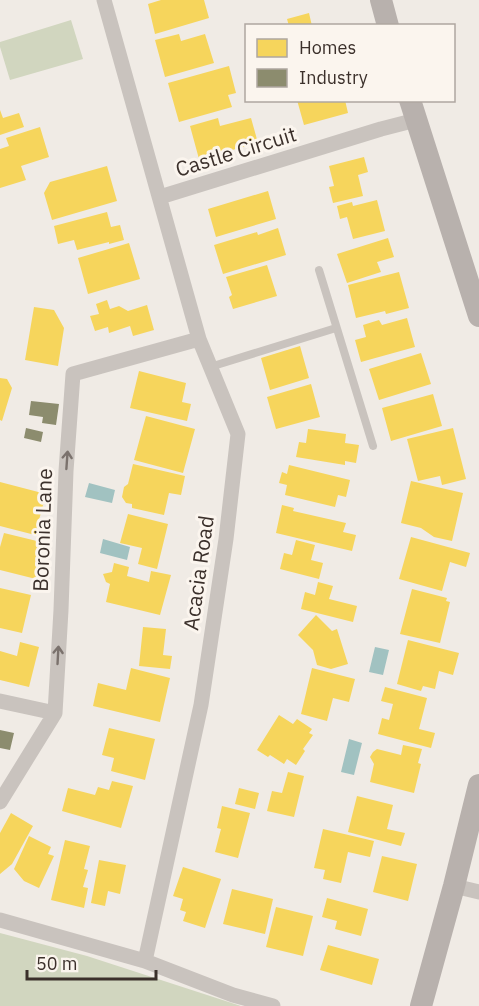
<svg xmlns="http://www.w3.org/2000/svg" width="479" height="1006" viewBox="0 0 479 1006" font-family="'IBM Plex Sans',sans-serif">
<rect width="100%" height="100%" fill="#f0ebe5"/>
<path fill="#d1d6bf" d="M71,20l12,39 -73,21 -10,-33v-5z
M0,933l87,23 154,50h-241z"/>
<path fill="#a1c2c1" d="M89,483l26,7 -3,13 -27,-6z
M103,539l27,8 -3,13 -27,-7z
M375,647l14,3 -6,25 -14,-3z
M349,739l13,4 -8,32 -13,-3z"/>
<path fill="#f6d55c" d="M161,0h43l5,18 -54,16 -7,-30z
M309,13l3,13h-23l-2,-7z
M179,34l2,7 24,-7 9,29 -49,14 -10,-37z
M229,66l7,27 -8,2 4,12 -53,15 -11,-39z
M297,100h48l3,13 -44,12z
M0,110l3,8 16,-5 5,14 -24,8z
M218,118l2,8 31,-8 7,25 -59,16 -9,-33z
M40,127l9,30 -28,9 5,14 -26,8v-39l9,-3 -3,-8z
M364,157l4,15 -10,3 5,21 -30,7 -4,-16 5,-1 -5,-20z
M107,166l10,35 -65,19 -8,-27 6,-11z
M268,191l8,28 -60,18 -8,-28z
M377,200l8,31 -32,8 -6,-22 -7,2 -3,-13 15,-4 1,4z
M107,212l4,15 9,-2 4,15 -15,4v-2l-32,8 -3,-10 -16,4 -4,-18z
M278,228l8,27 -63,19 -9,-29 43,-13 1,3z
M388,238l6,19 -17,5 4,10 -34,11 -10,-29z
M129,243l11,36 -52,15 -10,-36z
M267,265l10,31 -44,13 -4,-12 3,-2 -6,-18z
M399,272l10,36 -23,6 -1,-3 -29,7 -8,-33z
M107,300l3,9 9,-3 9,5 19,-6 7,25 -21,6 -3,-10 -21,7 -1,-6 -13,4 -5,-15 9,-2 -3,-10z
M34,307l20,3 10,18 -6,38 -33,-6z
M407,318l8,29 -54,15 -6,-22 11,-3 -3,-12 16,-5 3,5z
M300,346l9,32 -39,12 -9,-32z
M421,353l10,31 -52,16 -10,-31z
M139,371l47,12 -4,19 9,2 -4,17 -57,-13z
M0,378l7,1 5,9 -10,33 -2,-1z
M311,384l9,33 -44,12 -9,-32z
M433,394l9,32 -51,15 -9,-33z
M146,416l49,13 -12,44 -49,-13z
M453,428l13,51 -24,6 -2,-9 -22,5 -11,-42z
M308,429l38,5 -1,9 14,2 -3,18 -11,-2v4l-49,-8 3,-15 7,1z
M133,464l52,12 -4,19 -12,-2 -5,22 -32,-7v-4l-6,-1 -4,-6 2,-10 4,-3z
M289,465l61,15 -4,17 -8,-2 -3,12 -50,-12 2,-10 -8,-2 3,-11 5,2z
M411,481l52,12 -11,48 -18,-4 -13,-9 -20,-5z
M0,482l46,12 -7,26 3,1 -3,15 -39,-10z
M282,505l12,3 -1,3 53,12 -3,9 13,3 -4,16 -76,-18z
M128,514l40,10 -11,45 -19,-5 4,-16 -22,-5z
M4,533l41,10 -9,36 -36,-9v-23z
M411,537l59,16 -4,14 -16,-5 -8,29 -43,-12z
M296,540l19,5 -4,15 12,3 -4,16 -39,-10 4,-16 8,2z
M114,563l15,4 -2,9 22,6 2,-11 20,4 -11,40 -54,-13 4,-18 -4,-2 -3,-8 9,-2z
M318,582l15,4 -4,13 28,7 -4,16 -52,-13 4,-17 10,3z
M0,588l31,7 -9,38 -22,-5z
M412,589l35,9 -1,3 4,1 -10,41 -40,-9z
M316,615l16,16 5,-2 11,35 -17,5 -14,-4 -4,-15 -15,-15z
M143,627l23,2 -3,26 9,1 -2,13 -31,-3z
M408,640l51,13 -6,22 -14,-4 -4,18 -12,-3 -2,5 -24,-7z
M20,642l19,5 -10,40 -29,-7v-29l17,5z
M131,668l39,10 -10,44 -67,-16 5,-23 28,7z
M312,668l43,11 -6,23 -16,-4 -6,23 -26,-7z
M385,687l42,11 -8,31 16,4 -4,15 -53,-14 4,-16 7,2 4,-16 -12,-3z
M279,715l14,9 4,-5 15,10 -3,4 4,2 -10,14 2,2 -9,14 -9,-6 -3,5 -14,-9 -2,2 -11,-7z
M109,728l46,11 -10,41 -34,-9 3,-13 -12,-3z
M403,745l19,4 -4,14 3,1 -7,29 -44,-11 4,-18 -4,-7 3,-5 4,-3 24,6z
M288,772l16,4 -10,41 -27,-6 5,-20 10,2z
M112,781l21,5 -12,42 -59,-17 6,-23 27,7 3,-8 11,3z
M239,788l20,5 -4,16 -20,-5z
M357,796l36,9 -6,24 18,4 -4,13 -53,-14z
M222,806l28,7 -12,45 -23,-6 6,-23 -4,-1z
M11,813l22,13 -21,38 -12,10v-41z
M323,829l51,12 -4,16 -22,-5 -7,31 -18,-4 2,-9 -11,-2z
M29,836l22,11 -3,7 6,2 -15,32 -15,-7 -10,-12z
M65,840l25,6 -6,23 4,1 -5,17 5,1 -4,20 -33,-8z
M382,856l35,8 -9,37 -35,-9z
M99,860l27,5 -6,29 -12,-3 -3,15 -14,-3z
M183,867l38,12 -16,49 -22,-7 3,-9 -6,-2 3,-11 -10,-3z
M232,889l41,10 -8,35 -42,-10z
M327,898l41,11 -7,27 -26,-7 2,-8 -15,-4z
M276,907l37,9 -10,40 -37,-9z
M328,945l51,14 -7,26 -52,-15z"/>
<path fill="#8c8c6e" d="M31,401l28,3 -3,21 -14,-2 1,-6 -14,-2z
M26,428l17,4 -2,10 -17,-4z
M0,730l14,3 -4,17 -10,-2z"/>
<g fill="none" stroke-linecap="round" stroke-linejoin="round">
<path stroke="#c9c3be" stroke-width="8" d="M319,270l54,176
M210,367l126,-39"/>
<path stroke="#c9c3be" stroke-width="15" d="M104,0l95,339 39,95 -12,105 -25,166 -56,256
M160,197l221,-68 35,-9
M0,701l55,12
M0,802l55,-89 6,-103 5,-139 7,-97 126,-35
M454,886l25,6
M0,920l145,41 88,34 40,11"/>
<path stroke="#b8b1ad" stroke-width="22" d="M381,0l7,26
M410,100l69,216
M421,1006l33,-120 25,-101"/>
</g>
<defs><path id="oneway-shaft" d="M-6 0H5M1.5-3L5.5 0L1.5 3" fill="none" stroke-width="1.6" stroke-linecap="round" stroke-linejoin="round" transform="scale(1.5)"/></defs>
<g stroke="#7b726d">
<use href="#oneway-shaft" transform="translate(67 460) rotate(-86)"/>
<use href="#oneway-shaft" transform="translate(58 655) rotate(-87)"/>
</g>
<g text-anchor="middle" stroke-width="6" stroke-linejoin="round" paint-order="stroke">
<g font-size="21" fill="#3b302b" stroke="#fbf5ee">
<text transform="translate(236 152) rotate(-17)" y="7">Castle Circuit</text>
<text transform="translate(43 530) rotate(-88)" y="7">Boronia Lane</text>
<text transform="translate(199 573) rotate(-82)" y="7">Acacia Road</text>
</g>
</g>
<rect x="245" y="24" width="210" height="78" fill="#fbf5ee" stroke="#aea6a0" stroke-width="1.5"/>
<rect x="257" y="39" width="30" height="18" fill="#f6d55c" stroke="#aea6a0" stroke-width="1.5"/>
<text x="299" y="54" font-size="18" fill="#3b302b">Homes</text>
<rect x="257" y="69" width="30" height="18" fill="#8c8c6e" stroke="#aea6a0" stroke-width="1.5"/>
<text x="299" y="84" font-size="18" fill="#3b302b">Industry</text>
<path d="M27 970v9h129v-9" fill="none" stroke="#3b302b" stroke-width="3"/>
<text x="36" y="970" font-size="18" fill="#3b302b" stroke="#fbf5ee" stroke-width="4.5" paint-order="stroke">50 m</text>
</svg>
